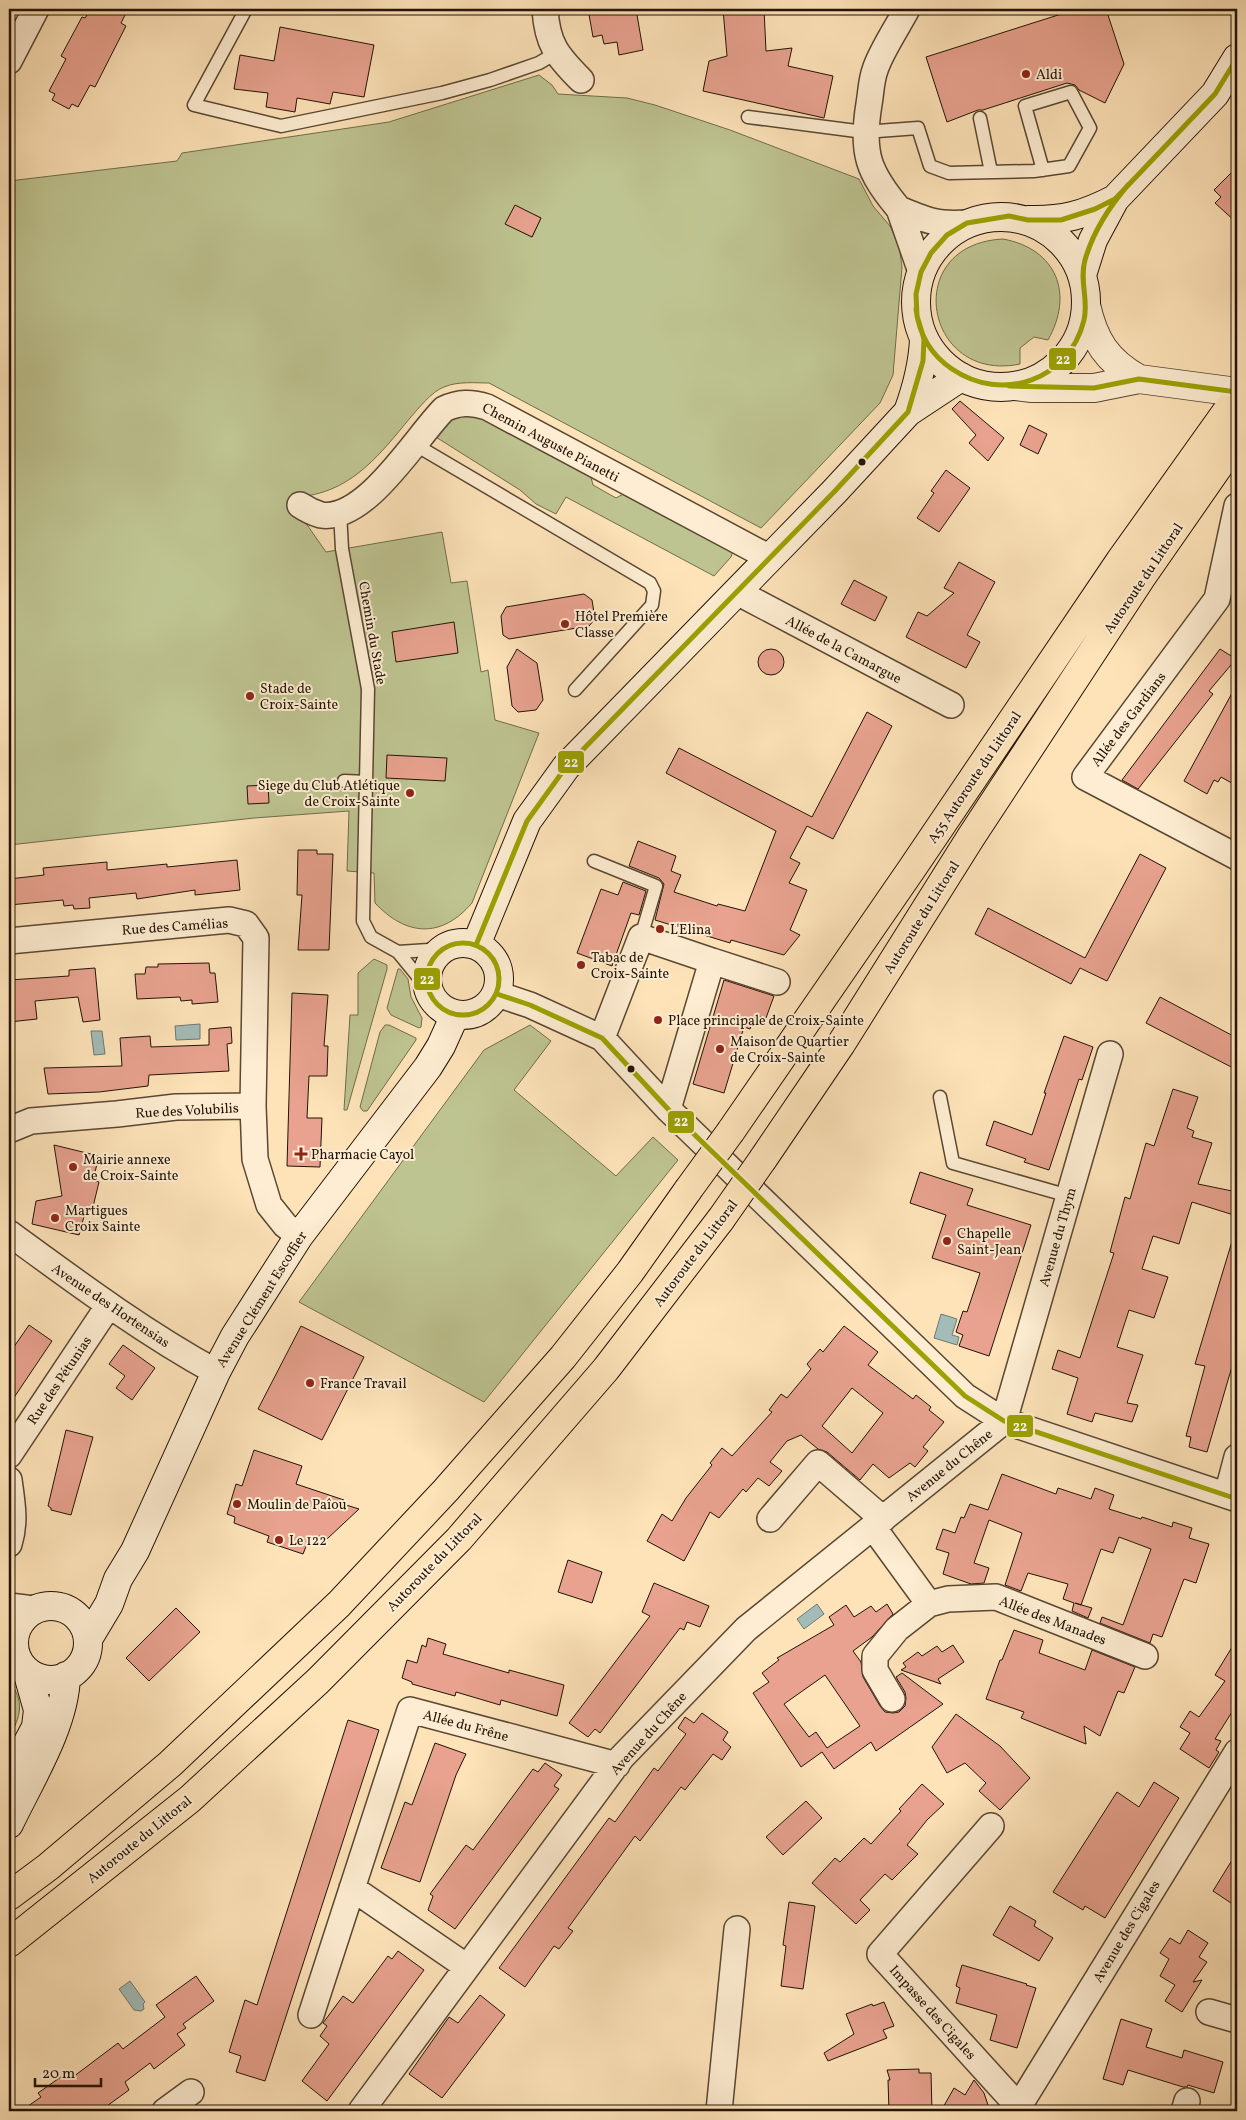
<svg xmlns="http://www.w3.org/2000/svg" width="1246" height="2120" viewBox="0 0 1246 2120" font-family="Vollkorn,serif">
<rect width="100%" height="100%" fill="#fee3b9"/>
<filter id="stains"><feTurbulence type="fractalNoise" baseFrequency=".004" numOctaves="4"/><feColorMatrix values="0 0 0 0 .2 0 0 0 0 .09 0 0 0 0 .02 0 0 0 .5 -.17"/></filter>
<radialGradient id="worn" r=".72"><stop offset=".6" stop-color="#630" stop-opacity="0"/><stop offset="1" stop-color="#630" stop-opacity=".3"/></radialGradient>
<path fill="#bec491" stroke="#706c4b" fill-rule="evenodd" d="M539,75l13,10 6,9 69,4 28,7 75,25 129,49 14,27 17,20 9,19 3,22 -9,108 -13,28 -119,125 -272,-145c-14,0 -31,-2 -45,4 -13,5 -25,21 -34,31 -29,35 -56,71 -104,78l-3,23 23,33 116,-20 9,51 16,-2 14,91 7,-2 7,50 44,13 -67,170c-31,36 -66,33 -97,0l-1,-30 -27,-2 2,-60 -95,7 -245,27v-664l168,-20 5,-8 207,-31zM515,206l26,12 -9,19 -26,-13z
M1003,239c54,10 71,55 45,101l-14,-3 -14,11v16c-96,20 -120,-120 -17,-125z
M454,415l28,1 107,54 4,15 23,13 11,-6 106,59 -2,6 -17,19 -148,-79 -10,17 -20,-10 -16,-14 -89,-56z
M374,959l13,6v4l-40,141h-3l6,-95h8v-42z
M398,969h2l8,10 3,18 11,21 -1,9 -2,1 -28,-13 -4,-7z
M385,1025h4l27,13v2l-49,71h-4l-3,-4 20,-75z
M530,1025l21,16 -37,49 102,86 37,-39 25,23 -194,242 -185,-100 185,-252z
M9,1680c16,23 12,35 0,58z"/>
<path fill="#a3bcb8" stroke="#6f7870" d="M200,1024v15l-24,1 -1,-14z
M91,1031h11l3,23 -11,1z
M941,1314l16,5 -5,16 7,2 -2,8 -23,-7z
M817,1604l7,10 -20,15 -7,-10z
M130,1981l15,21 -2,2 1,5 -3,2 -7,-1 -15,-21z"/>
<path fill="#e8a28f" stroke="#221305" fill-rule="evenodd" d="M91,9h37l-7,14 5,3 -31,61 -5,-2 -12,22 -6,-3 -3,5 -17,-9 3,-6 -6,-3 17,-32 -5,-3 21,-39 3,1z
M588,9h48l7,41 -24,5 -2,-13 -13,2 -2,-9 -9,2z
M723,9h41l2,42 26,-3 -4,18 45,10 -9,42 -121,-27 6,-30 18,-5z
M1077,9h29l18,55 -19,39 -26,-13 -4,-5 -8,-2 -84,27h-5l-31,12 -21,-65z
M280,27l94,18 -10,52 -31,-5 -3,12 -33,-6 -2,14 -29,-5 2,-14 -34,-4 6,-34 34,6z
M1237,167v56l-22,-20 6,-6 -7,-7z
M515,205l26,13 -9,19 -27,-13z
M960,401l44,37 -16,23 -19,-18 7,-8 -24,-26z
M1029,425l18,9 -9,20 -18,-9z
M946,470l24,18 -31,44 -22,-14 17,-25 -3,-2z
M959,562l36,20 -28,53 13,7 -14,26 -60,-31 12,-25 9,4 27,-23 -10,-5z
M854,580l33,17 -12,24 -34,-17z
M584,594l8,6 3,19 -6,7 -80,13 -6,-4 -2,-19 5,-9z
M454,622l4,31 -62,9 -4,-30z
M758 662a13 13 0 1 1 26 0a13 13 0 1 1-26 0Z
M517,649l20,14 6,37 -7,10 -18,2 -6,-6 -5,-39z
M1220,649l16,10 -27,32 4,3 -75,95 -16,-9z
M1237,684v102l-16,-9 -3,5 -4,-2 -7,14 -23,-13z
M867,712l25,14 -59,113 -26,-13 -17,32 10,5 -11,20 18,7 -17,40 10,5 -16,20 -53,-15 -1,3 -75,-23 9,-36 -5,-6 -30,-12 9,-25 38,15 -5,15 10,4 -7,17 43,14 1,-2 27,7 31,-80 -110,-58 13,-25 133,69z
M387,755l60,3 -2,23 -59,-3z
M268,785l1,18 -21,1 -1,-18z
M298,850h19v4h16l-4,96h-31l4,-55h-5z
M1140,854l26,14 -59,113 -27,-13 -9,16 -96,-50 13,-26 97,50z
M237,860l3,30 -45,5v-5l-58,9 -1,-6 -47,5 1,10 -16,1 -1,-4 -9,1 -1,-6 -54,5v-26l35,-4 -1,-7 64,-6v8l60,-6v3z
M623,882l23,9 -7,24 -8,-2 -19,53 -35,-13 24,-64 17,6z
M209,963l1,10h5l3,29 -26,2v-4l-11,1 -1,-4 -43,2 -2,-25h10l1,-7h12v-3z
M95,968l5,52 -17,2 -5,-25 -43,4 2,18 -28,3v-42l60,-4v-6z
M724,980l50,16 -8,22 -11,-3 -5,14 -6,-2 -20,66 -31,-9z
M292,993l36,2 -4,51h4l-1,30h-18l-2,42h15l-2,49 -33,-1z
M1160,997l77,41v32l-91,-47z
M231,1027l1,16 -5,1 2,27 -80,4 -1,11 -49,6 -51,2 -4,-26 78,-2 -2,-28 30,-2 1,11 58,-2v-16z
M1064,1036l29,11 -11,33 -3,-1 -30,91 -25,-8 2,-3 -40,-14 8,-24 38,14 14,-42h-2z
M1173,1089l25,8 -11,31 7,3 -2,6 20,6 -14,41 39,8v24l-45,-14 -13,42 -26,-8 -11,33 26,8 -14,41 -25,-8 -12,37 26,8 -16,48 11,2 -6,17 -37,-9 -3,9 -25,-8 11,-36 -26,-9 6,-19 22,8 34,-105 -4,-1 15,-55 5,2 16,-56 8,3z
M54,1145l45,11 -6,24 6,2 -7,29 -6,-2 -7,26 -47,-11 4,-23 26,-5z
M920,1172l53,17 -6,16 64,20 -42,131 -30,-10 4,-11 -7,-3 7,-21 4,1 13,-39 -48,-15 14,-43 -36,-12z
M1233,1238l4,1v125l-4,-1 -26,89 -18,-5 2,-10 -5,-1 19,-70 -10,-2z
M29,1325l23,16 -43,64v-51z
M301,1326l63,31 -42,83 -64,-31z
M844,1326l34,26 -10,13 45,34 3,-4 15,12 -2,3 15,12 -21,25 5,4 -13,16 -5,-4 -21,15 -16,-14 -13,16 -33,-28 -9,-3 -17,-14 -14,6 -17,21 12,9 -13,15 -11,-8 -12,14 -3,-3 -24,29 -9,-6 -26,49 -37,-20 15,-27 10,7 14,-23 26,-33 -2,-2 12,-15 10,8 40,-44 -3,-2 12,-16 6,4 24,-29 -4,-5 13,-15 3,3zM852,1388l31,25 -31,40 -30,-27z
M123,1345l32,23 -23,32 -16,-12 9,-12 -16,-12z
M66,1430l27,7 -22,78 -20,-5v-2l-3,-2z
M254,1450l48,16 -6,18 48,16 -1,4 16,5 -32,30 -8,-3 -2,5 -8,-2 -6,15 -36,-12 2,-6 -35,-13 1,-6 -8,-3 9,-30 6,2z
M1002,1474l54,20 2,-6 33,11 4,-11 19,7 -5,14 32,10 1,-2 30,10 1,-5 19,6 -3,10 20,6 -13,39 -12,-4 -22,58 -9,-3 -3,9 -50,-20 2,-6 21,8 28,-76 -32,-12 -6,16 -12,-4 -20,56 -6,-2 17,5 -4,10 -16,-7 2,-8 -11,-4 5,-15 -40,-11 -7,18 -16,-6 17,-52 -33,-13 -15,43 15,5 -5,15 -13,1 -28,-10 6,-21 -13,-4 7,-20 12,4 6,-16 3,1 6,-14 18,6z
M568,1560l34,12 -10,31 -34,-11z
M654,1583l55,23 -9,21 -13,-5 -3,8 -4,-2 -80,105 -5,-4 -7,8 -19,-14 81,-107 -8,-4z
M887,1604l6,10 -21,23 -19,14 8,11 2,15 17,29 5,6 8,1 6,-1 6,-6 1,-8 -1,-6 -9,-15 6,-4 41,31 -67,47 -5,-9 -37,27 -12,-17 -21,15 -48,-74 16,-11 -7,-9 17,-13 -2,-2 57,-33 -5,-8 17,-12 8,12 17,-11 5,6zM825,1675l35,51 -33,22 -11,-16 -7,5 -25,-33z
M176,1608l24,24 -51,49 -23,-23z
M1014,1630l29,10 -4,13 46,17 7,-20 43,17 -11,26 -6,-2 -18,45 -16,-10 2,18 -65,-26 3,-6 -38,-13 14,-39h2z
M428,1638l18,6 -3,10 66,19v-3l55,15 -7,31 -56,-16 -1,5 -44,-13 -1,4 -43,-12v-2l-10,-4 5,-18 10,3 5,-18 4,2z
M1237,1639v65l-22,35 6,2 -5,9 3,2 -10,16 -29,-19 10,-16 -10,-6 10,-16 9,6 26,-36 -10,-6z
M953,1645l11,17 -26,17 3,5 -40,-14 5,-3 -3,-4 15,-11 4,4 15,-10 5,6z
M702,1713l26,19 -5,8 8,7 -9,13 -9,-6 -28,36 -4,-3 -41,54 -5,-5 -67,92 5,3 -14,18 -5,-3 -29,41 -26,-19 110,-150 6,4 39,-54 4,3 28,-37 -8,-6 7,-11 9,6z
M956,1714l44,32 30,32 -30,32 -21,-19 7,-8 -21,-20 -18,10 -15,-26z
M348,1720l31,10 -114,351 -29,-9 5,-16 -12,-4 16,-52 12,5z
M435,1743l31,11 -10,21 -36,107 -39,-14 24,-66 7,3z
M545,1763l17,12 -8,11 5,3 -104,140 -27,-19 5,-14 -3,-2 36,-49 7,5 60,-81 5,3z
M1154,1782l25,16 -74,120 -20,-12 -2,4 -30,-18 64,-100 22,15z
M922,1784l22,20 -17,16 -20,25 11,9 -26,26 -7,-6 -25,26 10,10 -14,14 -44,-41 23,-25 5,4 24,-24 7,6 30,-33 -2,-2z
M806,1801l16,17 -39,37 -17,-18z
M1237,1852v55l-24,-16z
M789,1902l26,4 -12,83 -22,-3 5,-40 -3,-1z
M1010,1906l26,15 -2,5 19,12 -14,23 -46,-26z
M1188,1930l20,13 -9,14 8,5 -14,20 9,-2 -20,32 -17,-11 10,-16 -15,-9 9,-17 -9,-6 10,-15 10,6z
M398,1951l26,19 -97,131 -25,-20 27,-37 -9,-8 7,-10 -4,-3 20,-27 10,7 35,-47 4,3z
M962,1965l65,19 -1,1 10,3 -19,60 -27,-8 7,-25 -41,-12 4,-15 -4,-2z
M196,1976l18,25 -31,23 3,4 -9,6 8,11 -31,24 -4,-6 -25,19 4,8 -29,21h-79l20,-14 -3,-4 27,-19 4,6 49,-37 5,6 42,-32 -9,-12z
M480,1995l25,20 -63,83 -33,-24 40,-57 9,6z
M884,2002l10,24 -11,4 4,8 -59,23 -4,-8 30,-19 -8,-20 26,-10 1,2z
M1121,2019l31,10 -6,18 36,11 2,-8 39,12 -9,31 -26,-8 -1,2h-4l-55,-17 -5,15 -20,-6z
M919,2069v4h12l1,38h-43l-1,-31h2l-3,-10z
M974,2080l10,13 6,18h-49l13,-23 11,7z"/>
<g fill="none" stroke-linecap="round" stroke-linejoin="round">
<g stroke="#594732" stroke-width="15">
<path id="service" d="M246,9l-52,96 87,21 161,-33 48,-13 49,-17 17,-10
M748,117l116,15 54,-4 12,38 19,7 85,-2 35,-5 21,-38 -19,-36 -46,14 18,64
M980,118l11,54
M414,444l236,139 4,8 -2,14 -77,85
M340,512l2,37 26,140 -5,232 8,16 27,15
M344,781l23,1
M594,861l62,25 -15,51
M429,990l-31,-38 46,-3
M940,1097l13,66 116,33"/>
</g>
<g stroke="#594732" stroke-width="28">
<path id="minor" d="M545,9c2,35 12,47 36,71
M9,61l27,-52
M899,209c-31,-37 -38,-56 -30,-105 2,-11 2,-23 6,-34 5,-17 23,-44 32,-61
M921,272l-22,-63c29,12 37,16 68,14
M300,505c6,4 14,8 21,10 45,7 95,-78 123,-106 15,-7 27,-7 43,-2l283,151
M1237,506l-20,93 -132,178 152,80
M737,592l214,113
M9,941l220,-21 17,4 10,14 -3,168
M712,961l65,21
M497,994l33,11 72,33 66,71 297,287 39,25 233,78
M602,1038l39,-101 71,24 -44,148
M9,1130l22,-9 86,-7 59,-7 77,-1 2,53 14,46 16,20 14,11
M9,1233c67,49 134,99 207,139
M9,1455l100,-150
M9,1480c3,22 7,42 0,64
M1227,1495l10,-38
M770,1519l48,-56 65,56
M873,1527l56,77
M9,1606l25,3
M9,1629l5,8
M892,1699l-17,-29v-14l22,-27 32,-25 19,-5 48,-2 149,59
M991,1826l-111,128 139,153
M352,1888l115,79
M1209,2012l28,8
M311,2015l99,-305 207,55
M165,2111l26,-19
M361,2111l261,-354 124,-128 258,-208 106,-367
M719,2111l18,-182
M1016,2111l221,-359
M1184,2111l3,-10"/>
</g>
<g stroke="#594732" stroke-width="30">
<path id="tertiary" d="M1086,305c8,36 21,56 53,74
M1015,386l17,2h62l45,-9 98,13"/>
</g>
<g stroke="#221305" stroke-width="30">
<path id="secondary" d="M916 302a85 85 0 1 1 170 0a85 85 0 1 1-170 0Z
M1028,220c35,1 56,-5 87,-21
M1082,275l11,-35 22,-41 100,-105 22,-36
M908,412c9,-25 15,-47 16,-73
M427 979a36 36 0 1 1 72 0a36 36 0 1 1-72 0Z
M476,945l51,-124 39,-54 268,-275 74,-80 53,-35
M14 1643a37 37 0 1 1 74 0a37 37 0 1 1-74 0Z
M88,1639l21,-35 9,-25 17,-28 81,-179 19,-36 64,-100 129,-169 13,-21 14,-31
M9,1778l27,-51 2,-17 -11,-39
M9,1824c21,-44 56,-99 57,-148"/>
</g>
<g stroke="#221305" stroke-width="30">
<path id="motorway" d="M731,1131l180,-261 209,-309 117,-164
M763,1159l78,-115 130,-207 170,-259 96,-138
M9,1896l39,-29 122,-103 169,-160 107,-114 117,-133 67,-85 58,-82
M9,1943l181,-144 128,-118 141,-142 147,-170 115,-150"/>
</g>
<use href="#service" stroke="#feedd2" stroke-width="12"/>
<use href="#minor" stroke="#feedd2" stroke-width="25"/>
<use href="#tertiary" stroke="#feedd2" stroke-width="28"/>
<use href="#secondary" stroke="#feedd2" stroke-width="28"/>
<use href="#motorway" stroke="#fee3b9" stroke-width="28"/>
<g stroke="#221305" stroke-width="30" stroke-linecap="butt">
<path id="motorway-bridge" d="M688,1190l43,-59
M721,1219l42,-60"/>
</g>
<use href="#motorway-bridge" stroke="#fee3b9" stroke-width="28"/>
<g stroke="#feedd2" stroke-width="9">
<path id="bus-1" d="M916,309c3,25 15,46 36,60 50,34 117,12 132,-49 5,-20 -5,-39 1,-60 8,-28 24,-53 43,-75
M1009,386l85,2 45,-9 98,13
M427 979a36 36 0 1 1 72 0a36 36 0 1 1-72 0Z
M476,945l51,-124 39,-54 268,-275 74,-80 15,-51 1,-22 -7,-23 -1,-22 5,-22 10,-19 16,-18 20,-12 42,-7 19,4h33l34,-11 20,-10 100,-105 22,-36
M497,994l33,11 72,33 66,71 297,287 39,25 233,78"/>
</g>
<use href="#bus-1" stroke="#9ca201" stroke-width="5"/>
</g>
<g fill="#8f2418" stroke="#feedd2" stroke-width="2">
<circle cx="1026" cy="74" r="5"/>
<circle cx="565" cy="624" r="5"/>
<circle cx="250" cy="696" r="5"/>
<circle cx="410" cy="793" r="5"/>
<circle cx="660" cy="929" r="5"/>
<circle cx="581" cy="965" r="5"/>
<circle cx="658" cy="1020" r="5"/>
<circle cx="720" cy="1049" r="5"/>
<path d="M298.5 1146.5h5v5h5v5h-5v5h-5v-5h-5v-5h5z"/>
<circle cx="73" cy="1167" r="5"/>
<circle cx="55" cy="1218" r="5"/>
<circle cx="947" cy="1241" r="5"/>
<circle cx="310" cy="1383" r="5"/>
<circle cx="237" cy="1504" r="5"/>
<circle cx="279" cy="1540" r="5"/>
</g>
<g fill="#221305" stroke="#feedd2" stroke-width="2">
<circle cx="862" cy="462" r="4.5"/>
<circle cx="631" cy="1069" r="4.5"/>
</g>
<g text-anchor="middle" stroke-width="4" stroke-linejoin="round" paint-order="stroke">
<g font-size="14" fill="#221305" stroke="#feedd2" text-anchor="start">
<text x="1036" y="79">Aldi</text>
<text x="575" y="621">Hôtel Première<tspan x="575" dy="16">Classe</tspan></text>
<text x="260" y="693">Stade de<tspan x="260" dy="16">Croix-Sainte</tspan></text>
<text x="400" y="790" text-anchor="end">Siege du Club Atlétique<tspan x="400" dy="16">de Croix-Sainte</tspan></text>
<text x="670" y="934">L'Elina</text>
<text x="591" y="962">Tabac de<tspan x="591" dy="16">Croix-Sainte</tspan></text>
<text x="668" y="1025">Place principale de Croix-Sainte</text>
<text x="730" y="1046">Maison de Quartier<tspan x="730" dy="16">de Croix-Sainte</tspan></text>
<text x="311" y="1159">Pharmacie Cayol</text>
<text x="83" y="1164">Mairie annexe<tspan x="83" dy="16">de Croix-Sainte</tspan></text>
<text x="65" y="1215">Martigues<tspan x="65" dy="16">Croix Sainte</tspan></text>
<text x="957" y="1238">Chapelle<tspan x="957" dy="16">Saint-Jean</tspan></text>
<text x="320" y="1388">France Travail</text>
<text x="247" y="1509">Moulin de Paîou</text>
<text x="289" y="1545">Le 122</text>
</g>
<g font-size="14" fill="#221305" stroke="#feedd2">
<text transform="translate(551 442) rotate(28)" y="5">Chemin Auguste Pianetti</text>
<text transform="translate(1143 578) rotate(-56)" y="5">Autoroute du Littoral</text>
<text transform="translate(373 633) rotate(80)" y="5">Chemin du Stade</text>
<text transform="translate(844 649) rotate(28)" y="5">Allée de la Camargue</text>
<text transform="translate(1128 719) rotate(-53)" y="5">Allée des Gardians</text>
<text transform="translate(974 777) rotate(-56)" y="5">A55 Autoroute du Littoral</text>
<text transform="translate(921 917) rotate(-58)" y="5">Autoroute du Littoral</text>
<text transform="translate(175 926) rotate(-4)" y="5">Rue des Camélias</text>
<text transform="translate(187 1110) rotate(-3)" y="5">Rue des Volubilis</text>
<text transform="translate(1057 1237) rotate(-74)" y="5">Avenue du Thym</text>
<text transform="translate(695 1253) rotate(-53)" y="5">Autoroute du Littoral</text>
<text transform="translate(261 1299) rotate(-58)" y="5">Avenue Clément Escoffier</text>
<text transform="translate(111 1305) rotate(34)" y="5">Avenue des Hortensias</text>
<text transform="translate(59 1380) rotate(-56)" y="5">Rue des Pétunias</text>
<text transform="translate(949 1465) rotate(-39)" y="5">Avenue du Chêne</text>
<text transform="translate(434 1562) rotate(-46)" y="5">Autoroute du Littoral</text>
<text transform="translate(1053 1620) rotate(21)" y="5">Allée des Manades</text>
<text transform="translate(466 1725) rotate(15)" y="5">Allée du Frêne</text>
<text transform="translate(648 1733) rotate(-48)" y="5">Avenue du Chêne</text>
<text transform="translate(139 1839) rotate(-39)" y="5">Autoroute du Littoral</text>
<text transform="translate(1126 1931) rotate(-59)" y="5">Avenue des Cigales</text>
<text transform="translate(933 2012) rotate(48)" y="5">Impasse des Cigales</text>
</g>
</g>
<g stroke="#feedd2" stroke-width="2">
<rect x="1048" y="347" width="29" height="24" rx="5" fill="#9ca201"/>
<rect x="557" y="750" width="28" height="24" rx="5" fill="#9ca201"/>
<rect x="413" y="967" width="28" height="24" rx="5" fill="#9ca201"/>
<rect x="667" y="1110" width="28" height="24" rx="5" fill="#9ca201"/>
<rect x="1006" y="1414" width="28" height="24" rx="5" fill="#9ca201"/>
</g>
<g font-size="14" text-anchor="middle" font-weight="bold" fill="#fff">
<text x="1063" y="364">22</text>
<text x="571" y="767">22</text>
<text x="427" y="984">22</text>
<text x="681" y="1126">22</text>
<text x="1020" y="1431">22</text>
</g>
<rect width="1246" height="2120" fill="none" stroke="#fee3b9" stroke-width="30"/>
<rect x="10" y="10" width="1226" height="2100" fill="none" stroke="#221305" stroke-width="2.5"/>
<rect x="15" y="15" width="1216" height="2090" fill="none" stroke="#221305"/>
<path d="M35 2078v8h66v-8" fill="none" stroke="#221305" stroke-width="2.5"/>
<text x="42" y="2078" font-size="15" fill="#221305" stroke="#feedd2" stroke-width="4" paint-order="stroke">20 m</text>
<rect width="100%" height="100%" filter="url(#stains)"/>
<rect width="100%" height="100%" fill="url(#worn)"/>
</svg>
